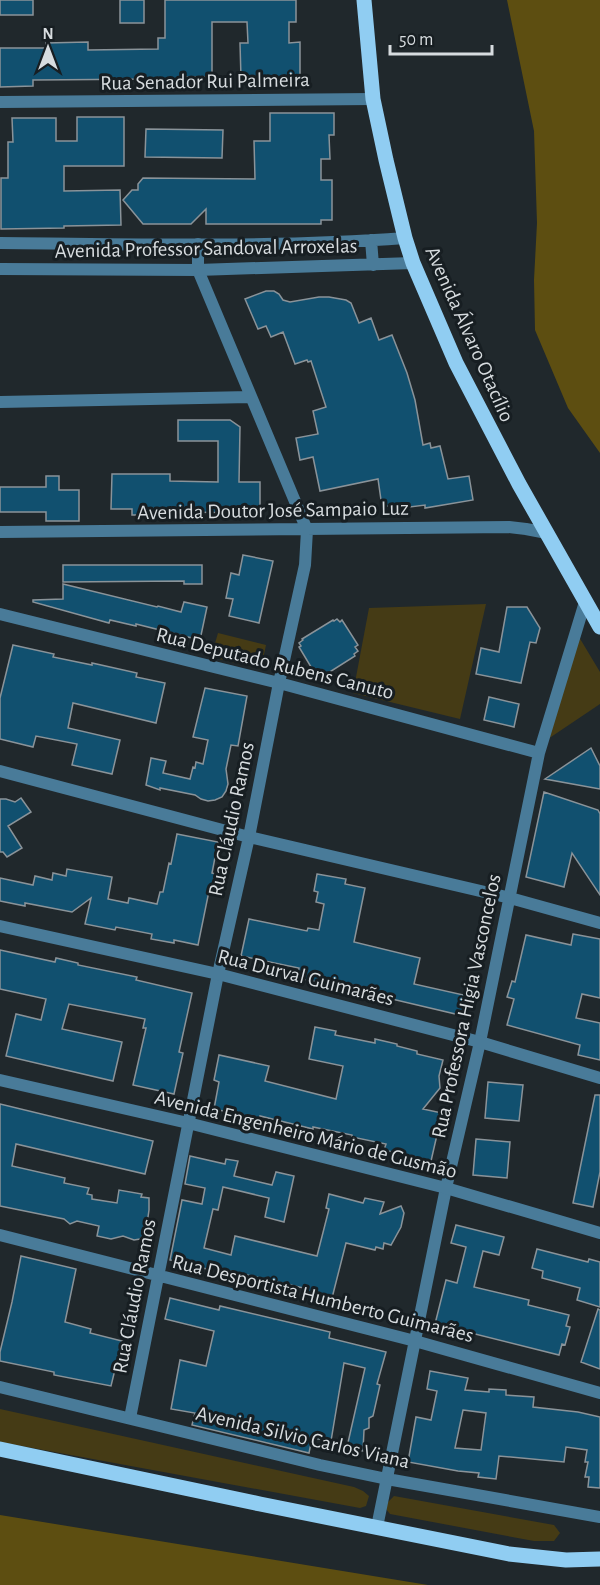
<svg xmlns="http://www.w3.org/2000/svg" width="600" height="1585" viewBox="0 0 600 1585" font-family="'Alegreya Sans',sans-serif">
<rect width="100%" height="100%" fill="#20282c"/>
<path fill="#453b15" d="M486,604l-26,115 -107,-26 16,-85z
M218,633l48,12 -5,24 -50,-12z
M579,637l21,35v32l-55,37z
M0,1409l354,78 9,4 6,5 -3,10 -6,2 -360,-66z
M394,1496l160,29 6,8 -6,8h-20l-144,-27 -4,-5 2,-7z"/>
<path fill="#5d4e11" d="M507,0h93v453l-32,-45 -33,-78 -1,-50 3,-57 -3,-92z
M0,1515l428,70h-428z"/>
<path fill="#11506f" stroke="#8a9399" stroke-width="1.5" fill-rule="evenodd" d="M0,0h33v15h-33z
M120,0h24v23h-24z
M165,0h131v22h-7v21l11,-1v36h-10v3h-42v-3h-7l-1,-35h8l-1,-21h-35v55h-32v5h-22v-3l-125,1v6l-33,1v-39h46v-5l42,-1v8l70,-1v-11h7z
M270,113h64v22h-5l1,24h-9v21h11v40h-11v4h-115v-15l-15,15h-48l-20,-24 9,-10h6v-6l5,-6 112,1 -1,-38h16z
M77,117h47v49h-60v25l56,-1 1,35 -57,1v2l-63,1v-51h7v-36h5l-1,-24h44v23h21z
M146,129l77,1 -1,28 -77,-1z
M266,291h8l5,3 4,6 7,2 29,-5h10l17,3 5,3 8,20 12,-5 8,22 13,-5 15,38 8,27 8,45 7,-2 1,5 9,-2 8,33 21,-3 4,24 -48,8v-3l-31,4v-4l-12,2 -4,-28 -58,12 -7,-34 -13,3 -4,-22 22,-4 -5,-23 13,-4 -15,-46 -3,1 -1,-2 -12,4 -12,-32 -12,5 -5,-11 -8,3 -13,-30z
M178,420h52l10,7 -1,55h21v31l-81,-1v-3h-30v6h-17v-6h-21l1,-35h58v7l48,1v-41h-40z
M46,476h13v14h20v31h-33v-9h-46v-25h46z
M243,555l30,6 -14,62 -30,-7 4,-17 -7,-1 5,-25 8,2z
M63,565h139v19h-18v-3l-121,1z
M63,584l94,23 1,-1 23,6 3,-10 23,5 -7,33 -64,-16v2l-26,-6 -1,3 -76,-21v-2l30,-1z
M507,607h20l13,21 -4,15 -6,-1 -9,41 -45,-9 5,-26 18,4z
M337,619l3,3 2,-2 16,25 -3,2 3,4 -4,3 1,2 -30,19 -2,-2 -3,2 -3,-5 -3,2 -15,-25 2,-1 -2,-3 4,-3 -1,-1 31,-19 1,1z
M13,645l41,9 -1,3 39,8v-2l45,10 -1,4 29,6 -9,40 -83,-20 -5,25 52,12 -8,34 -40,-9 5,-21 -41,-8 -3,11 -33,-8v-41z
M205,688l42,8 -9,50 -7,-1 -5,24 2,15 -2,7 -4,6 -7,3 -7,1 -7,-2 -6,-4 -35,-7v2l-14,-5 5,-27 15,3 -3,12 27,6 3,-12 2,1 1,-6 7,2 5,-24 -15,-3z
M489,697l30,7 -5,23 -30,-7z
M591,748l9,18v23l-55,-10z
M544,792l54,18 2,4v81l-28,-42 -8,34 -38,-10z
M21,798l10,14 -23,14 14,22 -15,9 -4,-5h-3v-53h6l9,3z
M177,834l41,8 -6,31 3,1 -4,17h-2l-11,54 -24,-5v3l-23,-4 1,-5 -36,-7 -1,3 -30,-6 6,-26 -19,14 -47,-9v3l-25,-5v-23l33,7 2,-9 17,4 1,-7 13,3 1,-7 45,8 -4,22 20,4 1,-5 28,6 3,-12h3l6,-29 2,1z
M317,874l29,5 -1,5 20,4 -11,54 66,16 -6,26 54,12 -4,20 -102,-24 1,-5 -44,-9 -1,4 -21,-4 2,-10 -58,-12 8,-37 58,12 1,-3 11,2 5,-26 -8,-2 2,-10 -4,-1z
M573,934l27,5v59l-18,-4 -6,24 24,5v37l-22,-5 2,-10 -73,-20 7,-26 -7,-2 5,-16 3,1 11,-47 45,10z
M0,950l55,12 1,-4 22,5v2l59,12 -1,3 56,13 -13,59 4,1 -9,41 -41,-9 13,-57h-3l2,-9 -76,-15 -7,25 60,13 -9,39 -107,-25 10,-42 25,6 5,-21 -46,-10z
M315,1027l21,4 -1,4 40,8v-4l22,5v2l20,5v3l26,6 -4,16 1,12 -17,21 19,4 -11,48 -47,-11 2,-6 -34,-7v-2l-39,-8v2l-53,-13 -1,3 -45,-10 5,-27 -5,-2 5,-25 50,11 -4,15 71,18 7,-33 -34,-7z
M488,1082l35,3 -4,36 -34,-3z
M595,1095h5v77l-7,35 -20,-4z
M0,1104l153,37 -8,33 -129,-30 -4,22 53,12 -1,5 25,5 -2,6 5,1v4l25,4 2,-13 23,4 -1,3 8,1v12l-1,7 -4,7 -1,12 -3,3 -6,1 -11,-4 -12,3 -14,-3 2,-10 -22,-5 -7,3 -6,-5 -64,-13z
M476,1139l34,3 -3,36 -34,-3z
M190,1156l35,8 1,-5 12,2 -4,15 38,9 4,-13 18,4 -10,46 -19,-5 4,-19 -46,-11 -5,23 -5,-1 -9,39 27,7 4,-19 82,20 12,-47 -3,-1 3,-14 34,9 2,-5 19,4 -4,12 21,-8 3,7 -3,14 -10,18 -7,-2 -1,6 -7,-2 -1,3 -29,-7 -14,55 -24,-6v-3l-100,-23 -1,3 -37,-9 12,-60 20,4 3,-16 -20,-4z
M456,1225l48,12 -5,18 -16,-4 -9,36 55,13 -1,5 41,10 -3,11 4,1 -5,18 -3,-1 -3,11 -124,-31 11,-44 11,3 9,-36 -15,-4z
M537,1249l51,13 1,-3 11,3v45l-23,-7 3,-12 -38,-10 1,-7 -11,-3z
M21,1256l55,13 -11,53 26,7 -1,4 32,8 -11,45 -57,-11v-3l-54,-11v-9l12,-50z
M170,1298l49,12 1,-4 110,26 -1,6 57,14 -9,32 3,1 -7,31 -4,2v10l-5,2 -1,21 -16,-4 18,-79 -21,-5 -13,78 -19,-3 -3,15 -117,-28 3,-12 -24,-4 9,-49 26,6 8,-35 -49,-12z
M598,1309l2,1v59l-19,-7z
M430,1371l38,7 -3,12 24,2v-3l17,1v5l28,2 -1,10 45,5 22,5v71l-12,-1 1,-10h-4l3,-15h-3l2,-12 -21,-3 -2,15 -65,-6 -3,23 -18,-2 1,-4 -21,-2 -50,-9 8,-45 15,3 6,-29 -10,-2zM463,1410l23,3 -5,37 -26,-2z"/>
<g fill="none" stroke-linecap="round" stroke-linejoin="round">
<path stroke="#497b99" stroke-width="12" d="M0,102l373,-3
M0,402l250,-5
M0,532l509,-5 17,2 21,4
M0,614l279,69 260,70
M0,771l249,66 261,61 90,25
M0,1235l415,106 185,52
M0,1387l320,78 67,14 213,38
M130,1418l88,-444 31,-137 30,-154 26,-118 2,-35 -109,-260v-26
M377,1527l69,-339 34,-146 59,-289 46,-151"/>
<path stroke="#497b99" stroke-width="12" d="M371,240l2,25
M0,243c135,1 271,5 405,-5
M0,269l198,1 215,-7
M0,926l218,48 262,68 120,36
M0,1080l188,43 258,65 154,45"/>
<path stroke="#90cdf2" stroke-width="15" d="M364,0l9,99 13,61 19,78 8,25 43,100 63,121 81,143
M0,1449l260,55 249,50 57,6 34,-1"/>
</g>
<g text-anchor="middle" stroke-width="6" stroke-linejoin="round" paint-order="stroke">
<g font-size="21" fill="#d7dcdf" stroke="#171e22">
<text transform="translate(205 81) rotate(-1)" y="7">Rua Senador Rui Palmeira</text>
<text transform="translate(206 248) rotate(-1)" y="7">Avenida Professor Sandoval Arroxelas</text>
<text transform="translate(470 334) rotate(66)" y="7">Avenida Álvaro Otacílio</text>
<text transform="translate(273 510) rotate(-1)" y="7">Avenida Doutor José Sampaio Luz</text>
<text transform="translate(275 663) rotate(14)" y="7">Rua Deputado Rubens Canuto</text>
<text transform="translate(231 819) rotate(-78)" y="7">Rua Cláudio Ramos</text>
<text transform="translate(306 977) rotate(14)" y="7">Rua Durval Guimarães</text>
<text transform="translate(466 1006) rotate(-78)" y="7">Rua Professora Higia Vasconcelos</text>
<text transform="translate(306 1134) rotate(14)" y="7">Avenida Engenheiro Mário de Gusmão</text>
<text transform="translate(134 1296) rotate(-79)" y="7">Rua Cláudio Ramos</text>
<text transform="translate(323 1298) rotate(14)" y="7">Rua Desportista Humberto Guimarães</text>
<text transform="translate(303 1437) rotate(13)" y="7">Avenida Silvio Carlos Viana</text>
</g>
</g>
<g transform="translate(48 48)" stroke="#171e22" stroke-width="4.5" paint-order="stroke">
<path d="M0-4.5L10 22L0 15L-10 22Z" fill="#d7dcdf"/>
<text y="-9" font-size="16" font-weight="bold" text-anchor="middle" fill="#d7dcdf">N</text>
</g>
<path d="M390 45v9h102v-9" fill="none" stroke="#d7dcdf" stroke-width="3"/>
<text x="399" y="45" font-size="18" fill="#d7dcdf" stroke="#171e22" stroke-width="4.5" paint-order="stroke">50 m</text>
</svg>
